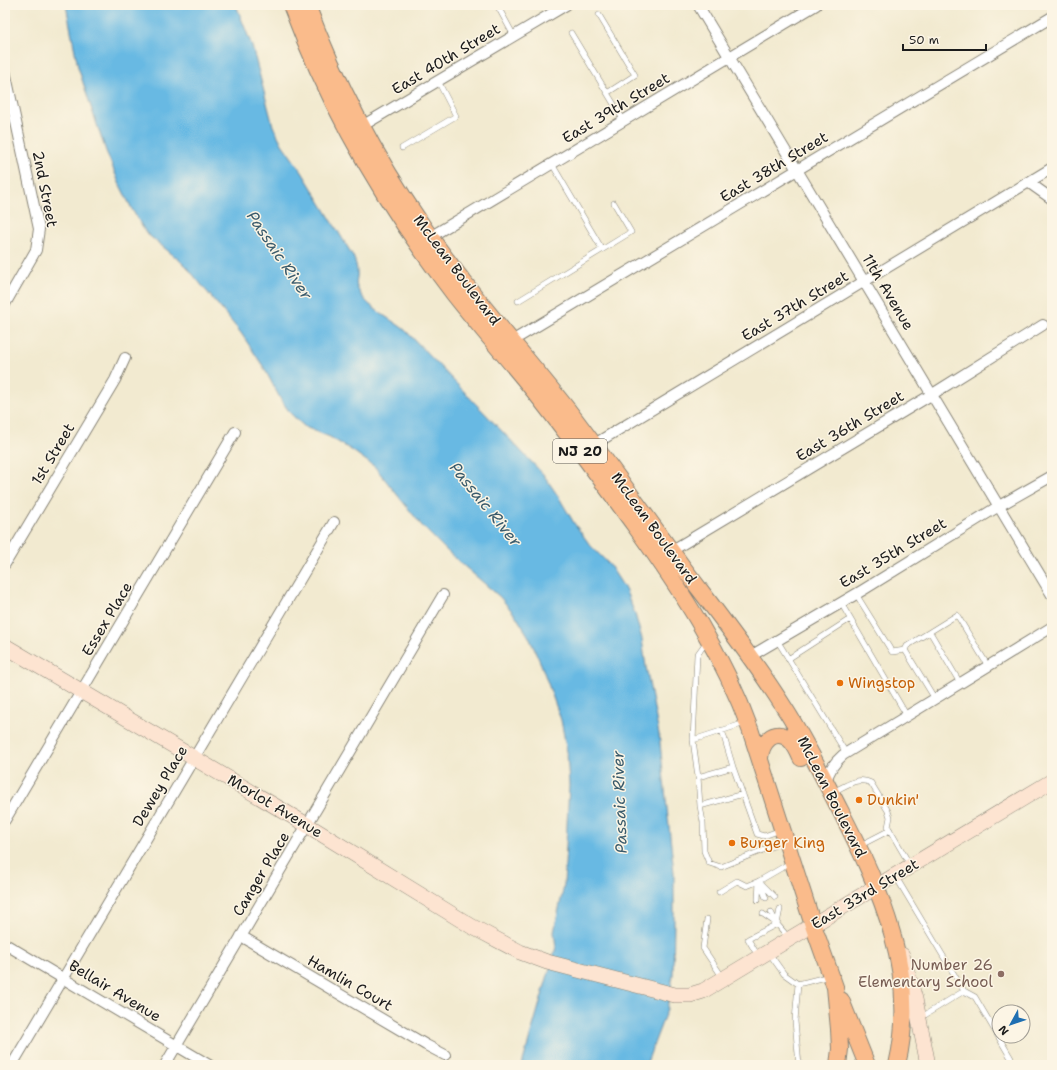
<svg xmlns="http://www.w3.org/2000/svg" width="1057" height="1070" viewBox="0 0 1057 1070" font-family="'Shantell Sans',sans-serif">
<rect width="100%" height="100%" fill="#fcf5e5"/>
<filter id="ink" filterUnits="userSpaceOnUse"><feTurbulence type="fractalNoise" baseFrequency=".025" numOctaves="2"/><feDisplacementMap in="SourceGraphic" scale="8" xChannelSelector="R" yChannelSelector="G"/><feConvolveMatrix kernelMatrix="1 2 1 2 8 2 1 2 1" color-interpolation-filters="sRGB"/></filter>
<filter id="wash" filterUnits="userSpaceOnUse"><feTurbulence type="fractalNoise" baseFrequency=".012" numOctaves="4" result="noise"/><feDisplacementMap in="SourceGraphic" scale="16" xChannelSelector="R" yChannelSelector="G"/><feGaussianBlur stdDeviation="0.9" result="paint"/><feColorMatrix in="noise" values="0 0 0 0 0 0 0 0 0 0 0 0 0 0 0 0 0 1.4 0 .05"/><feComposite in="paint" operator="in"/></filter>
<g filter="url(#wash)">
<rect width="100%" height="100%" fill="#f2ead0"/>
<path fill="#67b9e3" stroke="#426a80" d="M66,5h170l16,41 21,80 9,18 20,28 51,84c2,5 4,10 4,16 1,5 -2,10 0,15 8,21 34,31 49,44l137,143 15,22 16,27 16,22 19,19 16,25 10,25 7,25 4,28 13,67 15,139v50l-1,52 -6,34 -21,56h-124l34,-118 -2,-15 10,-47 5,-100 -2,-33 -6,-32 -20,-56 -12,-27 -13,-21 -16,-19 -52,-45 -25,-25 -48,-60 -22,-16 -23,-14 -25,-10 -14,-13 -10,-14 -18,-34 -22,-33 -51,-62 -12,-12 -32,-26 -13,-22 -13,-26 -14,-34 -15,-44 -13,-40z"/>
</g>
<g filter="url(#ink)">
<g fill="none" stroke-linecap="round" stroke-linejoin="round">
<g stroke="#878376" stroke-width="6">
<path id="lane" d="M497,5l17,31
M599,15l36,60 -28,18
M571,33l53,88
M402,148l54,-32 -18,-35
M552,164l50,85
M518,301l113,-69 -17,-29
M856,594l36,58 13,-2
M841,603l66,113
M930,632l30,51
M777,640l69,113
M788,659l62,-40
M935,699l-30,-49 2,-4 50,-31 31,51
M745,723l-52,17 5,37 2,29 3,16 1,29 5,12 12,4 62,-25
M693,740l4,-85 10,-14
M733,767l24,67 7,2 17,-6
M698,777l35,-10 -11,-37
M833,792c12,-6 25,-16 38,-9l17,28 2,6 -2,10 22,38
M700,806l43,-12
M859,846l31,-16
M896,877l68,114
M759,881l16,16
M760,884l6,14
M719,892l18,-11 10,5 12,-5 31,-18
M758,900l1,-19
M771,912l6,12 11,13
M763,914l13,9
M707,919l-4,29 20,30
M769,953l15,21 14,10 32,-8
M758,956l-10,-17 29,-15 3,-15
M798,984l-3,37 4,44
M920,1018l44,-27 11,6 40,68"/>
</g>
<g stroke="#878376" stroke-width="12">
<path id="street" d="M698,5l354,590
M5,71l34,158 -3,21 -31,54
M362,126l204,-121
M1028,182l24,17
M430,237l386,-232
M512,341l540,-324
M593,445l459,-277
M671,551l260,-156 112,-70
M5,564l110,-184 10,-22
M749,657l114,-67 136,-84 53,-30
M826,782c3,-12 8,-19 17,-27l209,-128
M5,820l230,-388
M241,936l185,109 19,10
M5,944l204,121
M12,1065l322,-543
M165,1065l278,-470"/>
</g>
<g stroke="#878376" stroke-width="16">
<path id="secondary" d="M5,646l302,179 164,101 49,26 27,10 128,33h15l13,-4 349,-210
M902,955l13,44 13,66"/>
</g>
<g stroke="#878376" stroke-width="18">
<path id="primary" d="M291,5c39,104 96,202 163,289 26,33 54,65 80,97 35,44 68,90 101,135 46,64 88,128 115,203l63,196 22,62 4,42 1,20 -2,16
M307,5c29,77 68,152 115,220 44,65 97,123 146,185 39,51 76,104 114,156 36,48 73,95 105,146 20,32 36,65 53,98 41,80 79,164 57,255
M760,758c1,-15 14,-31 29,-19 6,5 9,12 12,19
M841,1000l26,65"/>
</g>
<use href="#lane" stroke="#fff" stroke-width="5"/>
<use href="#street" stroke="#fff" stroke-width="10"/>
<use href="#secondary" stroke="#fde4d1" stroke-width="15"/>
<use href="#primary" stroke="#fabb8b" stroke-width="16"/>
</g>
</g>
<g fill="#e8710a" stroke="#fcf5e5" stroke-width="1.5">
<circle cx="840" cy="683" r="4"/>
<circle cx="859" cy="800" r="4"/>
<circle cx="732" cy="843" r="4"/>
</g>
<circle fill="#8d6e63" stroke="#fcf5e5" stroke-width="1.5" cx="1001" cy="974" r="4"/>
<g text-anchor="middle" stroke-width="3" stroke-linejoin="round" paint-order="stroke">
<rect fill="#fcf5e5" stroke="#5f5d58" stroke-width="1" x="553" y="439" width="54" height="24" rx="3"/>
<g font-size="14" font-weight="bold" fill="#1c1c1c">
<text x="580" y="456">NJ 20</text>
</g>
<g font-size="15" fill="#1c1c1c" stroke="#fcf5e5">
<text transform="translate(446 59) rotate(-31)" y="5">East 40th Street</text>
<text transform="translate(616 108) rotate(-31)" y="5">East 39th Street</text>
<text transform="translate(774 167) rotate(-31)" y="5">East 38th Street</text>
<text transform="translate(45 189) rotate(79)" y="5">2nd Street</text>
<text transform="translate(457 270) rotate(53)" y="5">McLean Boulevard</text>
<text transform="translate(888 292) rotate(59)" y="5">11th Avenue</text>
<text transform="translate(795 306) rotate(-31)" y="5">East 37th Street</text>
<text transform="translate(850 426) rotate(-31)" y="5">East 36th Street</text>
<text transform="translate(53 454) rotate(-59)" y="5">1st Street</text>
<text transform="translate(654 528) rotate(54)" y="5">McLean Boulevard</text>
<text transform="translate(893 553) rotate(-31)" y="5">East 35th Street</text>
<text transform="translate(107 619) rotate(-59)" y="5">Essex Place</text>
<text transform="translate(160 786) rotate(-59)" y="5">Dewey Place</text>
<text transform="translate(832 797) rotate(63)" y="5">McLean Boulevard</text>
<text transform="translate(275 806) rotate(31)" y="5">Morlot Avenue</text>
<text transform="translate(261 874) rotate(-59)" y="5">Canger Place</text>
<text transform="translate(865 894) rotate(-31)" y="5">East 33rd Street</text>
<text transform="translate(350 983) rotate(30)" y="5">Hamlin Court</text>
<text transform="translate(115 991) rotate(31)" y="5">Bellair Avenue</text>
</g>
<g font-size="15" fill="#c56008" stroke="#fcf5e5" text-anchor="start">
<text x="848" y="688">Wingstop</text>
<text x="867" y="805">Dunkin'</text>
<text x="740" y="848">Burger King</text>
</g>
<g font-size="15" fill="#785e54" stroke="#fcf5e5" text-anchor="end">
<text x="993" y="970">Number 26<tspan x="993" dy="17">Elementary School</tspan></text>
</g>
<g font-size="16" font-style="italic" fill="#3a5b6c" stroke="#fcf5e5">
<text transform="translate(280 255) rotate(56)" y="6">Passaic River</text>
<text transform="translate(486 504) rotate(51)" y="6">Passaic River</text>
<text transform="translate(619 802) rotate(-92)" y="6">Passaic River</text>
</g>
</g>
<rect width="1057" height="1070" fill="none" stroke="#fcf5e5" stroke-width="20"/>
<g transform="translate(1011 1024) rotate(230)"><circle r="19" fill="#fcf5e5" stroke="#a29e95"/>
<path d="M0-3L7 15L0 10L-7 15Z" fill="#1f6fb2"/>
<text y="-6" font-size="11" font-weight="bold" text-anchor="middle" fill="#1c1c1c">N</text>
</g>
<path d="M903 44v6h83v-6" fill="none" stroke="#1c1c1c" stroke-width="2"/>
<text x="909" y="44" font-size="12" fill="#1c1c1c" stroke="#fcf5e5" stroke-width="3" paint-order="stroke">50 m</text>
</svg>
